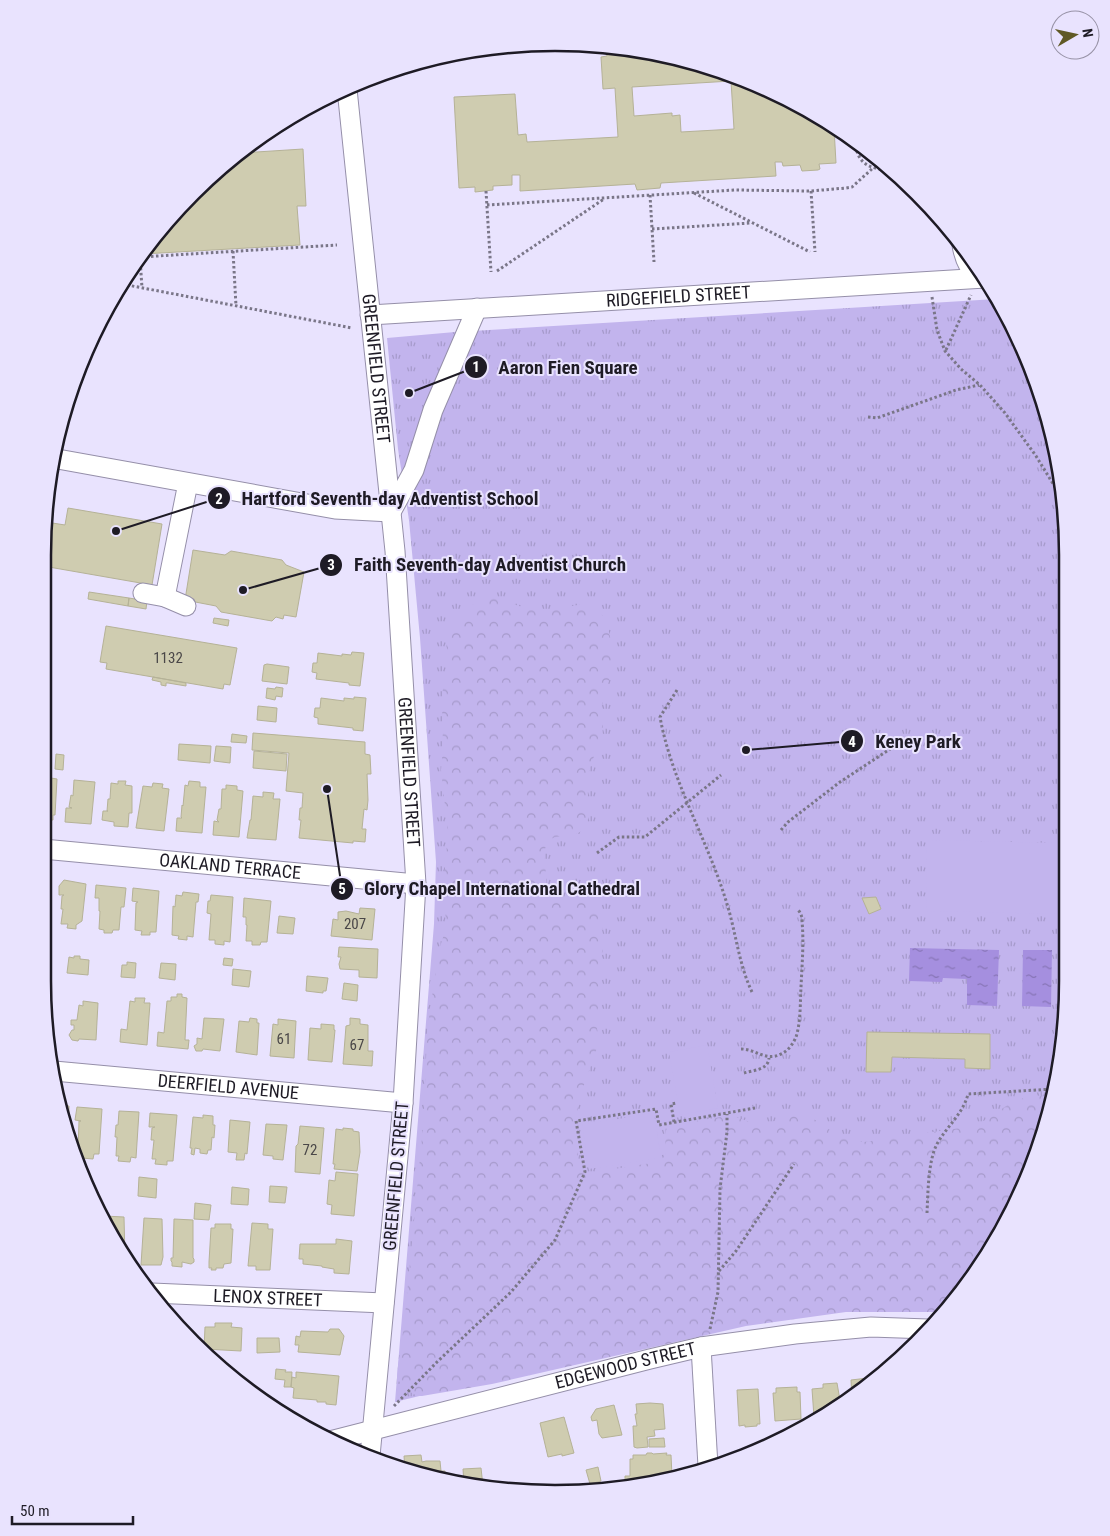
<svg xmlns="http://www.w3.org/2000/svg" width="1110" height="1536" viewBox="0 0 1110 1536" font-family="'Roboto Condensed',sans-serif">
<defs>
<pattern id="grass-tufts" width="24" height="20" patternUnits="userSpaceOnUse" patternTransform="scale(1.25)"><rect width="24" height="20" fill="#c2b4ed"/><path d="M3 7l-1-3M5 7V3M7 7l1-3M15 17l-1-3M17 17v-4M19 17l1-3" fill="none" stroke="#a69acb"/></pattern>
<pattern id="forest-crowns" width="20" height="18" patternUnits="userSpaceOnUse" patternTransform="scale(1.25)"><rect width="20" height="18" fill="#c2b4ed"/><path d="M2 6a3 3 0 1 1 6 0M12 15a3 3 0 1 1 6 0" fill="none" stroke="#a69acb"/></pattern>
<pattern id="water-ripples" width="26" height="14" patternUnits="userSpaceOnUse" patternTransform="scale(1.25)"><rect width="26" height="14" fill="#a58fdf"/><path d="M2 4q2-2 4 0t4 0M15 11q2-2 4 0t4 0" fill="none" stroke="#8674b5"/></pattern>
</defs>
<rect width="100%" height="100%" fill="#e9e3fe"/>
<path fill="url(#grass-tufts)" d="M996,299l32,60 35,129 3,526 -16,99 -35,95 -54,85 -265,35 -301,74 39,-478 2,-62 -16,-224 -11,-118 -11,-71 -11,-111 68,-6z"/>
<path fill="url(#forest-crowns)" d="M494,596c16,7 33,14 51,15 16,1 36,-13 51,-2 8,5 11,15 13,23 2,10 5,20 4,30 -1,15 -9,29 -11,44 -1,10 2,20 0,30 -4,14 -12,26 -14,40 -3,15 5,35 -2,49 -13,25 -49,-10 -40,48 1,8 0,15 2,23l10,6 28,-1 5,2 8,11 3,11 1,23 -3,18 -3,62 2,14 -22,63 2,18 -3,23 4,20 3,5 5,2 70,-11c16,-8 1,-25 11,-37l59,-9 11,2 11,4 11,1 11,-1 22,-7h13l20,12 9,10 28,5 110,-16c24,-11 32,-26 59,-30 7,-1 13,-1 20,2l-3,15 -35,95 -54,85 -18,19h-97l-100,14 -254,58 -70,12h-5l-15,-9 -5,-10 1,-11 6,-40 20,-210 3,-85 12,-81 7,-22 -2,-48 4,-48 -7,-62 2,-22 -1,-47 1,-13 7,-20 -4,-24 3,-11 6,-10 17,-18 9,-6z"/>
<path fill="#c2b4ed" d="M927,840l138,3 1,71 -140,-3z
M707,1045l11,63 -38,7 -11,-63z
M654,1113l7,44 -72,12 -7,-44z"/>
<path fill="url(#water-ripples)" d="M910,948l89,2 -2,56 -30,-1v-26l-24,-1 -1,4 -33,-1z
M1023,950h29l-1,57 -29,-1z"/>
<path fill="#cfccb0" stroke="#b5b297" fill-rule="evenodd" d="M606,46l82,14 94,35 52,33 2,35 -17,1 1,5 -2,1 -16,1 -2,-6 -17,1 -1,-4h-7l1,14 -115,7 -1,5 -23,2 -2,-6 -115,7v-16h-8v10l-19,1v4l-18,2v-5l-16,1 -5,-91 61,-3 3,41 8,-1 1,8 91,-5 -3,-49 -12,1 -2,-32 6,-1zM731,81l3,48 -53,3 -1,-17 -8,1v-3l-38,3 -2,-29z
M303,149l3,57h-9l3,39 -157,9 26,-37 48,-48 24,-16z
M68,508l94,16 -10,61 -109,-19 3,-44 19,3z
M193,550l32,5 6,-4 51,9 4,5 18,7 -8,45 -12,-2 -1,4 -7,-2 -4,4 -51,-9 -5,-6 -31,-6z
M89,592l40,6 -1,8 -40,-7z
M129,598l18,3 -1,8 -18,-3z
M214,618l15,2 -1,6 -15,-3z
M106,626l131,22 -7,37 -6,-1 -1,5 -117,-20 1,-6 -7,-1z
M352,652l12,1 -4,33 -11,-1v-2l-33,-4 1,-6 -5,-1 1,-9h4l1,-10 24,3v-2l9,1z
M267,664l22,3 -2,17 -25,-3 2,-16z
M153,677l33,6v3l-18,-3h-2v3l-5,-1v-3l-9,-2z
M276,687l7,1 -1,9 -6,-1 -1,4 -9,-2 1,-10 8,1z
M354,697l12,1 -3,33 -10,-1v-2l-35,-4v-6l-4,-1 1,-9h5l1,-10 23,3v-3l10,1z
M258,706l19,2 -1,14 -19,-2z
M253,733l112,9v12l5,1 1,19h-4l1,26 -1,10 -3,-1 -2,20h4l-1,13 -12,-1v2l-54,-5 2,-18h-2l1,-12h2l1,-15 -17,-2 3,-38 -37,-3z
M232,734l15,2 -1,7 -15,-1z
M179,744l32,2 -1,17 -32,-3z
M216,746l15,1 -1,16 -16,-2z
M254,751l33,3 -1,17 -33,-3z
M56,754l8,1 -1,15 -8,-1z
M44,772l7,1v5l6,1 -2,36h-2v5h-10v-43z
M74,780l21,2 -4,42 -26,-2 1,-14h6l-3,-1 2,-12 2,1z
M118,781h8l-1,4 7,1v27h-3l-1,14 -14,-1v-4l-12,-2 1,-9h5h-1l1,-12h2l1,-16 7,1z
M189,781l11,1v5h6l-4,46 -26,-2 1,-13h5l-1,-1 1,-12 1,1 2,-21 3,1z
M153,783l10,1 -1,4 7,1 -5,42 -28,-3 7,-42 9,1z
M226,785l11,1v4l6,1 -4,46 -26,-2 1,-14 5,1 -2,-2 2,-11h2l1,-20h4z
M263,792l11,1 -1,6h7l-4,41 -29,-2 3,-18h1l2,-24 10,1z
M64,880l22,4 -4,37 -6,4v4l-9,-1 1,-4h-7l2,-15h-2l1,-13 2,-1h-5v-9z
M96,885l30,3 -2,19h-3l-2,23h-6l-1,3h-8v-3l-5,-1 1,-18h-1v-13h-4z
M133,888l26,3 -3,41h-6v3h-9l1,-4 -7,-1 1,-27 2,-1 -6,-1z
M183,892l16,2 -1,8h-2l-3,35 -6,-1v4l-9,-1 1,-3 -7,-1 1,-29 2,1 1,-12 6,1z
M211,895l22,2 -3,45 -6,-1v4l-9,-1v-4h-6l2,-26 -4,-1 1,-12h2z
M876,897l5,12 -12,5 -7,-16z
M244,898l27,3 -4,41h-6l-1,3h-8v-4h-6l1,-16h-1v-8h-3z
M360,908l15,1 -3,31 -41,-4 2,-17 5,1v-8l8,-1 13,3z
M279,916l16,2 -2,16 -16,-1z
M339,947l39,2 -1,29 -18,-1v-7l-19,-1 -1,-5 2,-7h-3z
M74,956h6v3l9,1 -1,15 -21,-2 2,-16 5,1z
M224,958l9,1 -1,7 -9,-1z
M127,962l9,1 -1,15 -14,-1 1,-12h5z
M161,963l15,1 -1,16 -16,-2z
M233,969l18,2 -2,16 -17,-2z
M307,976l21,2 -2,13h-3v2l-17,-2z
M344,983l14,2 -1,16 -15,-2z
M177,994h5v3l5,1 -2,42h4l-1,9 -31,-3 1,-14 6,1 3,-32h4v-4h6z
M135,998h10l-1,5h6l-3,42 -27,-3 1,-13 6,1 3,-29 5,1z
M83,1001l15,2 -2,37 -17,-1 -1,2 -6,-1 -3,-5 3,-5h2v-5h-3v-5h6l2,-15 4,1z
M204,1018l20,1 -4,32 -17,-2 -1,2h-6l-2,-5 3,-2v-6l5,1z
M250,1018l7,1v4h2l-2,32 -21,-3 3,-31 10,1z
M350,1018l10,1v5l8,1v26h5l-1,15 -29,-2 3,-38 4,-1z
M278,1019l18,2 -2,37 -24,-2 3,-32 5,1z
M321,1024l13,1v5h1l-3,32 -24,-2 2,-32 11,1z
M867,1032l123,2v35l-25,-1v-9l-73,-2 -1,15h-25z
M59,1105l10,1v8l-4,-1 -1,14z
M77,1107l25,2 -3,45h-5l-1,5 -11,-1v-5l-4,-1 1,-31h2l-6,-1z
M119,1111l20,1 -3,46 -5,-1 -1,5 -12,-1 1,-5h-3l1,-19h-2l1,-12h2z
M150,1113l27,2 -4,46h-6v4l-12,-1 1,-5h-4l2,-19h-3l1,-12 3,-1h-6z
M203,1115l10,1v9h2l-1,13 -2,-1 -1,13h-3l-1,4 -7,-1v-4l-5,-1 -1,7 -3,-1 1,-6h-2l3,-31 10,1z
M230,1120l20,2 -3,32 -2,-1 -1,7h-8l1,-7 -9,-1z
M266,1124l21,1 -4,35 -10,-1v-3l-10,-1z
M300,1126l24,2 -4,46 -25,-2 1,-26 2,-2z
M343,1128l10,1v2l6,1 1,20 -3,19 -23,-2 1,-5h-2l3,-35 7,1z
M336,1172l22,2 -4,42 -23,-2 1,-9 -5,-1 2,-24 6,1z
M139,1177l18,2 -1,19 -18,-2z
M270,1186l17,1 -2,16 -16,-1z
M232,1187l17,2 -1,16 -17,-1z
M195,1203l16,2 -2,15 -15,-1z
M104,1216l20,1 1,41 -22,-40z
M144,1218l18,1 1,38 -2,8h-20z
M174,1219l19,1v38l1,1v3l-3,2 -9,-2v5l-10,-1v-4l-1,-1v-3h2z
M252,1223l16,1v5h5l-3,41h-14v-4h-8z
M215,1224h16v5h2l-2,34 -7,1 -1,4h-7v2h-5l1,-2h-3v-6l2,-34h4z
M336,1239l16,2 -3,33 -15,-1v-4l-12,-2v-1l-19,-2v-5h-4l1,-15h36z
M215,1323h17l-1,4 11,1 -1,23 -37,-2 1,-22h10z
M330,1329h9l5,7 -4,19 -42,-3 1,-7h-4l1,-9 4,1 1,-6 27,1z
M257,1338h22l1,14 -23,1z
M276,1369l10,1 -1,2h7l-1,15h-7l1,-7 -10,-1z
M296,1372l43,4 -3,29 -10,-1v-2h-9v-2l-24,-2 1,-10 -3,-1 1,-10 4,1z
M868,1378h10l-26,20 -1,-18z
M837,1383l4,23 -19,10 -8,1 -2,-28 11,-1v-4z
M797,1387v5h3l1,27 -26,2 -2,-28h3v-5z
M758,1389l2,35h-3v2l-12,1v-2l-6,1 -2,-36z
M650,1403l13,1 2,25 -11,1 1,6 -8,1 1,10 -11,1 -3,-1 -1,-21h4l-2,-12h2l-1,-10z
M614,1405l8,30 -20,3 -3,-4 -2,-14 -5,1 -1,-4 5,-8z
M564,1417l10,36 -12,3v-2l-14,3 -8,-34z
M664,1438l1,9h-16v-8z
M647,1453h5l1,1 14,-1 -1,2h5l1,21 -37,10 -1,-3 -9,-1v-6h5v-17h3v-4h13z
M421,1455l1,7 4,-1h14l1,10h4l1,10 -24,-5 -17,-7 -1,-13z
M598,1467l3,14 -11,3 -4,-14z
M481,1468l2,18 -19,-2 -1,-15z"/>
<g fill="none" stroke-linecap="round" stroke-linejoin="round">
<g stroke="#958fa9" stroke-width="21">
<g id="minor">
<path id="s1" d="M347,89l48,462 21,333 -13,219 -33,353"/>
<path d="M962,245c2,13 7,24 16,33l5,-5"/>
<path id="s2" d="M370,315l615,-37"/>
<path d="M52,458l283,51 56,3 23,-42 19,-60 44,-102"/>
<path d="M143,593l22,4 23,-114"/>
<path d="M165,597l21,9"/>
<path id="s3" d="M43,849l373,35"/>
<path id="s4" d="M54,1071l349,32"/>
<path id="s5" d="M152,1293l232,10"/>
<path d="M701,1347l7,119"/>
<path id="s6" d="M330,1441l320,-82 51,-12 94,-13 76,-7 57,2"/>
</g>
</g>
<path stroke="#7a7688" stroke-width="3" stroke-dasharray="2.5 2.5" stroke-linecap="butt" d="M855,141c2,23 14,28 35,29
M486,191l5,81
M811,191l4,61
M694,193l116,59
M650,195l4,67
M487,205l248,-15 76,1 35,-3 6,-1 21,-19
M652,229l99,-6
M233,251l3,55
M141,257l196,-12
M140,258l2,30
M497,271l107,-72
M122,284l230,44
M932,297l5,33 8,21 16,18 19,16 25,28 31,43 27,44
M946,350l25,-55
M868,417l9,1 79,-28 23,-5
M677,690l-17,27c12,66 48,123 67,187 9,29 12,61 25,88
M781,830l7,-8 52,-40 50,-33 4,-5
M597,853l22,-16h26l76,-62
M741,1049c15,0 25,13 40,5 7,-3 12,-10 15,-17 5,-16 4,-34 5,-50 1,-22 3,-45 1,-66 0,-5 -1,-8 -4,-11
M744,1073c10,-3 24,-3 25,-15
M674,1122l-3,-18 5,-1
M927,1213c1,-20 1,-52 10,-69 10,-18 26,-30 31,-50l86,-5
M719,1271l17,-20 58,-87
M710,1329l8,-37 2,-103 7,-57v-18
M394,1406l43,-44 74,-70 44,-52 30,-68 -9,-51 80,-12 3,16 96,-17"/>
<use href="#minor" stroke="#fff" stroke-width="19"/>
</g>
<g text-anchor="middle" stroke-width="4" stroke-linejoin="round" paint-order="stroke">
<g font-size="15" fill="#4a4748">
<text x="168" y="663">1132</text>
<text x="355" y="929">207</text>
<text x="284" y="1044">61</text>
<text x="357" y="1050">67</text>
<text x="310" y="1155">72</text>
</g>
<g font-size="18" fill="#1e1b25" stroke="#e9e3fe">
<text dy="6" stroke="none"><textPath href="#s2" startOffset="309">RIDGEFIELD STREET</textPath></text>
<text dy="6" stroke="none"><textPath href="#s1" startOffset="281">GREENFIELD STREET</textPath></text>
<text dy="6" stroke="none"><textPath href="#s1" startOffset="686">GREENFIELD STREET</textPath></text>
<text dy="6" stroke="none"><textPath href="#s3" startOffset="188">OAKLAND TERRACE</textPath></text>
<text dy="6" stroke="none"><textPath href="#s4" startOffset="175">DEERFIELD AVENUE</textPath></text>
<text transform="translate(396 1176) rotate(-85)" y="6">GREENFIELD STREET</text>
<text dy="6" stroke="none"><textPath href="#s5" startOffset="116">LENOX STREET</textPath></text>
<text dy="6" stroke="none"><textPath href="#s6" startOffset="305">EDGEWOOD STREET</textPath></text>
</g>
</g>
<path d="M0 0H1110V1536H0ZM555 51H555A504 504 0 0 1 1059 555V981A504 504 0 0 1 555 1485H555A504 504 0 0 1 51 981V555A504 504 0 0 1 555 51Z" fill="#e9e3fe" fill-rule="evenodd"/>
<path fill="none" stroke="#1e1b25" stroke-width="2.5" d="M555 51H555A504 504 0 0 1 1059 555V981A504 504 0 0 1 555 1485H555A504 504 0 0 1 51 981V555A504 504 0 0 1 555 51Z"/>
<path fill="none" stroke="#1e1b25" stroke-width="2" d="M409 393L476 367M116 531L219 498M243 590L331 565M746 750L852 741M327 789L342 889"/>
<g fill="#1e1b25" stroke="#e9e3fe" stroke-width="2">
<circle cx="409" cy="393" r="5"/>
<circle cx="116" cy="531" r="5"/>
<circle cx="243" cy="590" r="5"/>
<circle cx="746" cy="750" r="5"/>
<circle cx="327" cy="789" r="5"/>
<circle cx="476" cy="367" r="12"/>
<circle cx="219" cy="498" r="12"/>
<circle cx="331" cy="565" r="12"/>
<circle cx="852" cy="741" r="12"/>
<circle cx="342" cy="889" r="12"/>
</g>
<g font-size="15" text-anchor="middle" font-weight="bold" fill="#fff">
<text x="476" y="372">1</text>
<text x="219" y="504">2</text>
<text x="331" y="570">3</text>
<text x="852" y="747">4</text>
<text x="342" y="894">5</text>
</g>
<g font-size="19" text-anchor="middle" font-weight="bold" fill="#1e1b25" stroke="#e9e3fe" stroke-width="4" stroke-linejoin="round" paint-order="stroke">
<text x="568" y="374">Aaron Fien Square</text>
<text x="390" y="505">Hartford Seventh-day Adventist School</text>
<text x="490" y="571">Faith Seventh-day Adventist Church</text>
<text x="918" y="748">Keney Park</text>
<text x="502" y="895">Glory Chapel International Cathedral</text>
</g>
<g transform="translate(1075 35) rotate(81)"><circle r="24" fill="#e9e3fe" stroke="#9893a7"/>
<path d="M0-4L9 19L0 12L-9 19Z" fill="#605925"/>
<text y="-8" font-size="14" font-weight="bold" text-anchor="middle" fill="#1e1b25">N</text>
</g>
<path d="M12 1516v8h121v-8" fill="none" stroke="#1e1b25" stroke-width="2.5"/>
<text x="20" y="1516" font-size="15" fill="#1e1b25" stroke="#e9e3fe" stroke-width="4" paint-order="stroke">50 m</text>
</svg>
